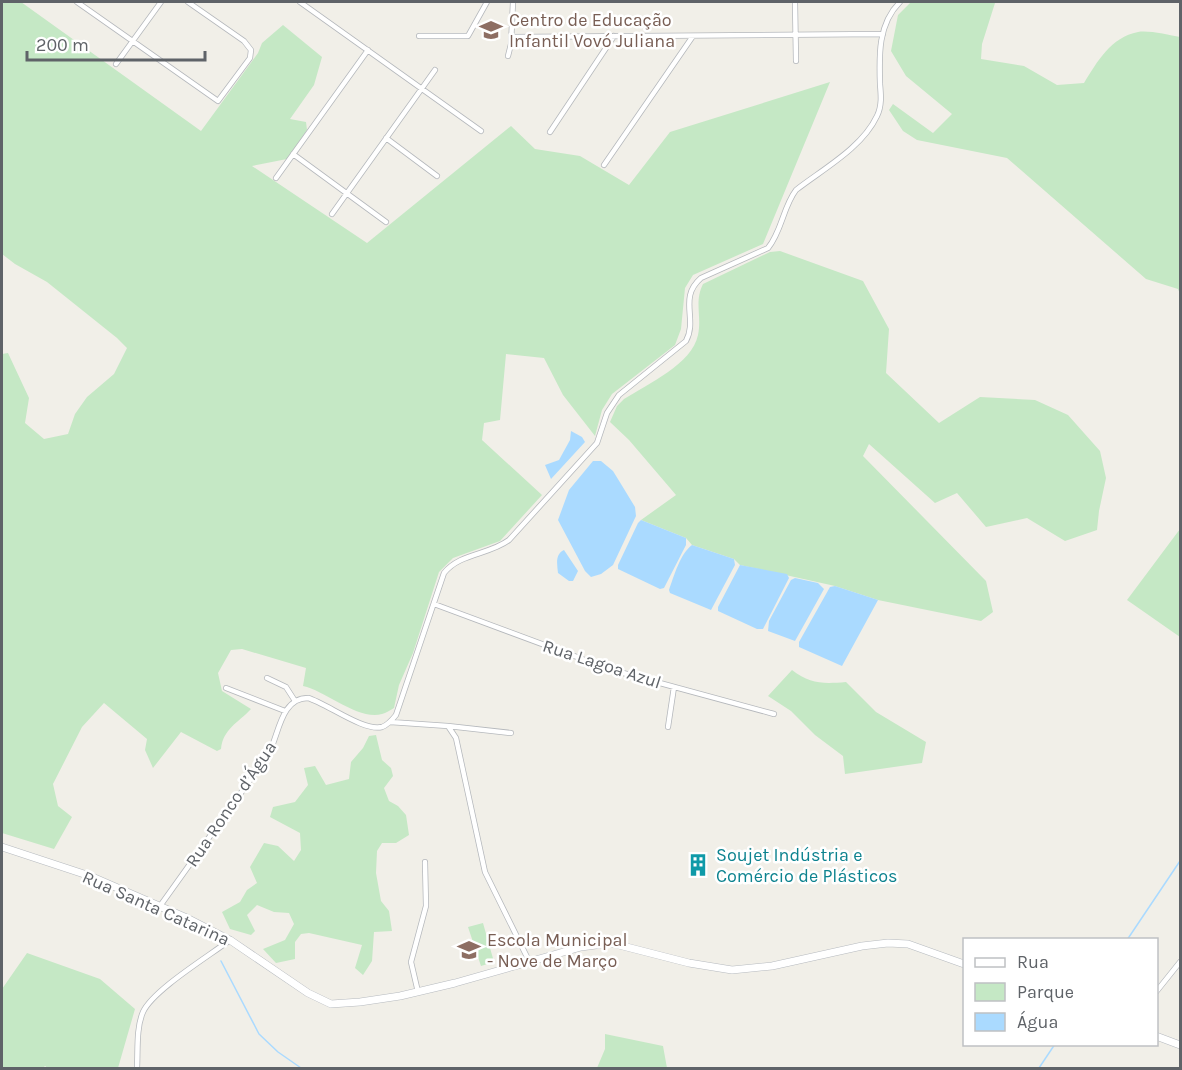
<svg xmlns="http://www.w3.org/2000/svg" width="1182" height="1070" viewBox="0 0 1182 1070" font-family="Karla,sans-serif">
<rect width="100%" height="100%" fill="#f1efe8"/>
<path fill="#c5e8c5" d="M2,2h19l180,129 57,-78 4,-10 21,-18 39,32 -8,28 -24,34 16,3 1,8 -20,29 -35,7 115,77 144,-117 24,23 45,7 49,29 41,-53 160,-50 -67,162 -70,31 -8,13 -4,41 -6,16 -63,49 -10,16 -7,26 -32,-41 -19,-37 -38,-4 -6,66 -16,3 -2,17 60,55 -42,46 -47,17 -14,14 -26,81 -14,32 -5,23c-4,2 -8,5 -12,6 -23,7 -56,-23 -79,-28l3,-18 -64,-19 -11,1 -13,23 4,18 29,18c-13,14 -28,20 -30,40l-4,2 -36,-19 -28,36 -8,-18 2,-11 -43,-36 -22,24 -29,57 5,22 14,11 -18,32 -52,-16v-479l6,-1 21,45 -4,25 19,16 24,-5 7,-20 12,-17 27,-23 13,-26 -10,-10 -70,-56 -32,-18 -13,-10z
M911,2h82l2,1 -13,41 -1,15 43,7 33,19 27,-2c13,-21 27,-46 54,-51 10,-2 31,3 42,5v257l-2,-5 -32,-10 -139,-121 -90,-18 -14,-9 -14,-21 4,-6 40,29 19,-19 -46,-38 -15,-25 7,-36z
M780,251l83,30 26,48 -3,44 53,50 41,-26 55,3 33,15 32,36 6,27 -7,33 -2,19 -32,11 -38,-23 -41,9 -29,-34 -22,10 -66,-59 -6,12 123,125 7,31 -12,9 -103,-21 -43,-14 -95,-21 -6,-6 -42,-14 -6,-7 -45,-18 35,-25 -47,-55 -19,-18 7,-16 7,-7c24,-15 68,-35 74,-64 4,-19 -4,-33 5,-51l67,-32z
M1180,529v108l-53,-37z
M792,670c18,14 31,14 54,12l30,30 50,30 -4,21 -77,11 -2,-18 -28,-21 -24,-24 -23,-15z
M376,735l6,25 9,8 2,8 -9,12 5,13 9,5 8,9 3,20 -13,8h-14l-5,8 -1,22 5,28 8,10 3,20 -18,1 -2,29 -9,14 -8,-7 7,-23 -53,-12 -8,1 -6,8v17l-19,4 -13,-14 22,-9 9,-16 -5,-11 -15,-1 -17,-7 -10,10 8,16 -4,4 -21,-6 -8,-17 18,-10 7,-12 10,-7 -7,-16 14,-24 14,3 16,15 7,-11 -1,-17 -30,-16 3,-10 22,-5 13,-17 -4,-17 11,-2 11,19 23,-6 2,-17 12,-14 6,-12z
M483,923l11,39 -13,4 -13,-39z
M27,953l73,26 35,30 -17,59h-70l-3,-2 -2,2h-41v-79z
M605,1034l58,12 4,22h-70l8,-19z"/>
<path fill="#aadaff" d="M571,431l11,6 3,5 -34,37 -6,-14 14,-5 11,-20z
M593,461h8l12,10 8,13 14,23 1,9 -23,49 -12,9 -10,3 -6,-6 -27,-51 11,-30z
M641,520l45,18v7l-22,43 -4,1 -42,-20v-4l20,-42z
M692,545l42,14 1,6 -24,45 -41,-17 -1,-3c5,-14 11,-36 23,-45z
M564,550l14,21 -5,10h-4l-11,-8c-1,-9 -3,-19 6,-23z
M740,565l47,9 2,4 -26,51h-6l-39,-18v-4z
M795,578l23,5 6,6 -29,52 -27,-10 1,-10 22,-41z
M835,586l43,14 -36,66 -43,-19v-5l31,-55z"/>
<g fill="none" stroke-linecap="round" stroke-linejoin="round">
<path stroke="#aadaff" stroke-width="1.5" d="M1127,940l53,-79
M221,961l38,73 19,18 23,16
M1039,1068l16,-24"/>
<g stroke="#b5b8bc" stroke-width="6">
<path id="street" d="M77,2l141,99 32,-43 1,-8 -7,-9 -56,-39
M300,2l181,129
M795,2l1,59
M419,36h49l19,-34
M511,37l372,-3
M508,56l3,-12 2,-42
M116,64l45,-62
M550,132l64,-96
M386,138l51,38
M293,154l93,68
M604,165l89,-129
M276,178l92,-128
M332,214l103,-144
M434,604l178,66 162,44
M267,678l19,9 9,14
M226,688l59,23
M390,722l58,4 8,12 29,134 44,89
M448,726l63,7
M668,727l6,-40
M160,906l108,-151c11,-19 12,-57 40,-57 18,5 56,34 74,29 6,-2 10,-7 14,-12l48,-142c16,-20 45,-18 65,-33l88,-97 10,-30 12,-18 67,-54c12,-22 -8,-43 15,-63l67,-30c14,-17 15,-41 28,-58 27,-21 66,-42 81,-74 5,-10 4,-21 3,-32 -1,-29 -2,-60 20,-82
M418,992l-7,-30 15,-56 -1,-44
M1156,992l24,-30
M137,1068c1,-17 -1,-40 6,-56 10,-22 66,-56 87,-72"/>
</g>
<g stroke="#b6babf" stroke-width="8">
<path id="secondary" d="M2,847l88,29 99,43 41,21 78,53 23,11 29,-2 40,-6 55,-13 126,-36 30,-4 78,20 43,7 40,-4 90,-20 26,-3 20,1 56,20
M1156,1036l24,9"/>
</g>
<use href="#street" stroke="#fff" stroke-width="4.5"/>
<use href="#secondary" stroke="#fff" stroke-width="7"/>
</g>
<defs>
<g id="school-bare" transform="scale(1.8)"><path d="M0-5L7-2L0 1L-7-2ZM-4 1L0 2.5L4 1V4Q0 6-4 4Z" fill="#8d6e63" stroke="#fff" stroke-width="2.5" paint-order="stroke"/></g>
<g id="building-bare" transform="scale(1.8)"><path d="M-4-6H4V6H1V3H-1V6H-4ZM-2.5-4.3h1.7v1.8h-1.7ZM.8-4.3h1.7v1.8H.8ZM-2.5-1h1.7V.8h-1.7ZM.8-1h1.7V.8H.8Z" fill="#0f9aa8" stroke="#fff" stroke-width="2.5" paint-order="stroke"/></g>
</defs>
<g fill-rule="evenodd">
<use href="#school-bare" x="491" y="30"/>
<use href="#building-bare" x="698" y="865"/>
<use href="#school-bare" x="469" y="950"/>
</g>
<g text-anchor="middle" stroke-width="5" stroke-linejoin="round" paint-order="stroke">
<g font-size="18" fill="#785e54" stroke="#fff" text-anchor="start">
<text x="509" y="26">Centro de Educação<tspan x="509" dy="21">Infantil Vovó Juliana</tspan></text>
<text x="487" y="946">Escola Municipal<tspan x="487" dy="21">- Nove de Março</tspan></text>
</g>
<g font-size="18" fill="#5f6368" stroke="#fff">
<text transform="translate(602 664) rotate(18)" y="6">Rua Lagoa Azul</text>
<text transform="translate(231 804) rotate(-56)" y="6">Rua Ronco d’Água</text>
<text transform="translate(156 908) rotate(24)" y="6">Rua Santa Catarina</text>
</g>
<g font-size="18" fill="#0d838f" stroke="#fff" text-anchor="start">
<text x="716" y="861">Soujet Indústria e<tspan x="716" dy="21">Comércio de Plásticos</tspan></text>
</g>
</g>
<rect width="1182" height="1070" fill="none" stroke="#5f6368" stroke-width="6"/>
<rect x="963" y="938" width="195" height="108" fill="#ffffff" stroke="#bfc1c3" stroke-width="1.5"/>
<rect x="975" y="958" width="30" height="9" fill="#ffffff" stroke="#bfc1c3" stroke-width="1.5"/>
<text x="1017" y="968" font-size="18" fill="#5f6368">Rua</text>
<rect x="975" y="983" width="30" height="18" fill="#c5e8c5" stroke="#bfc1c3" stroke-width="1.5"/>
<text x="1017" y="998" font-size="18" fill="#5f6368">Parque</text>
<rect x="975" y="1013" width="30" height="18" fill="#aadaff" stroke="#bfc1c3" stroke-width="1.5"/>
<text x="1017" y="1028" font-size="18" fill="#5f6368">Água</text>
<path d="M27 51v9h178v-9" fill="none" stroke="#5f6368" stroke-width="3"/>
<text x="36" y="51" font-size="18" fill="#5f6368" stroke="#ffffff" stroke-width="4.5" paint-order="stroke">200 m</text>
</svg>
